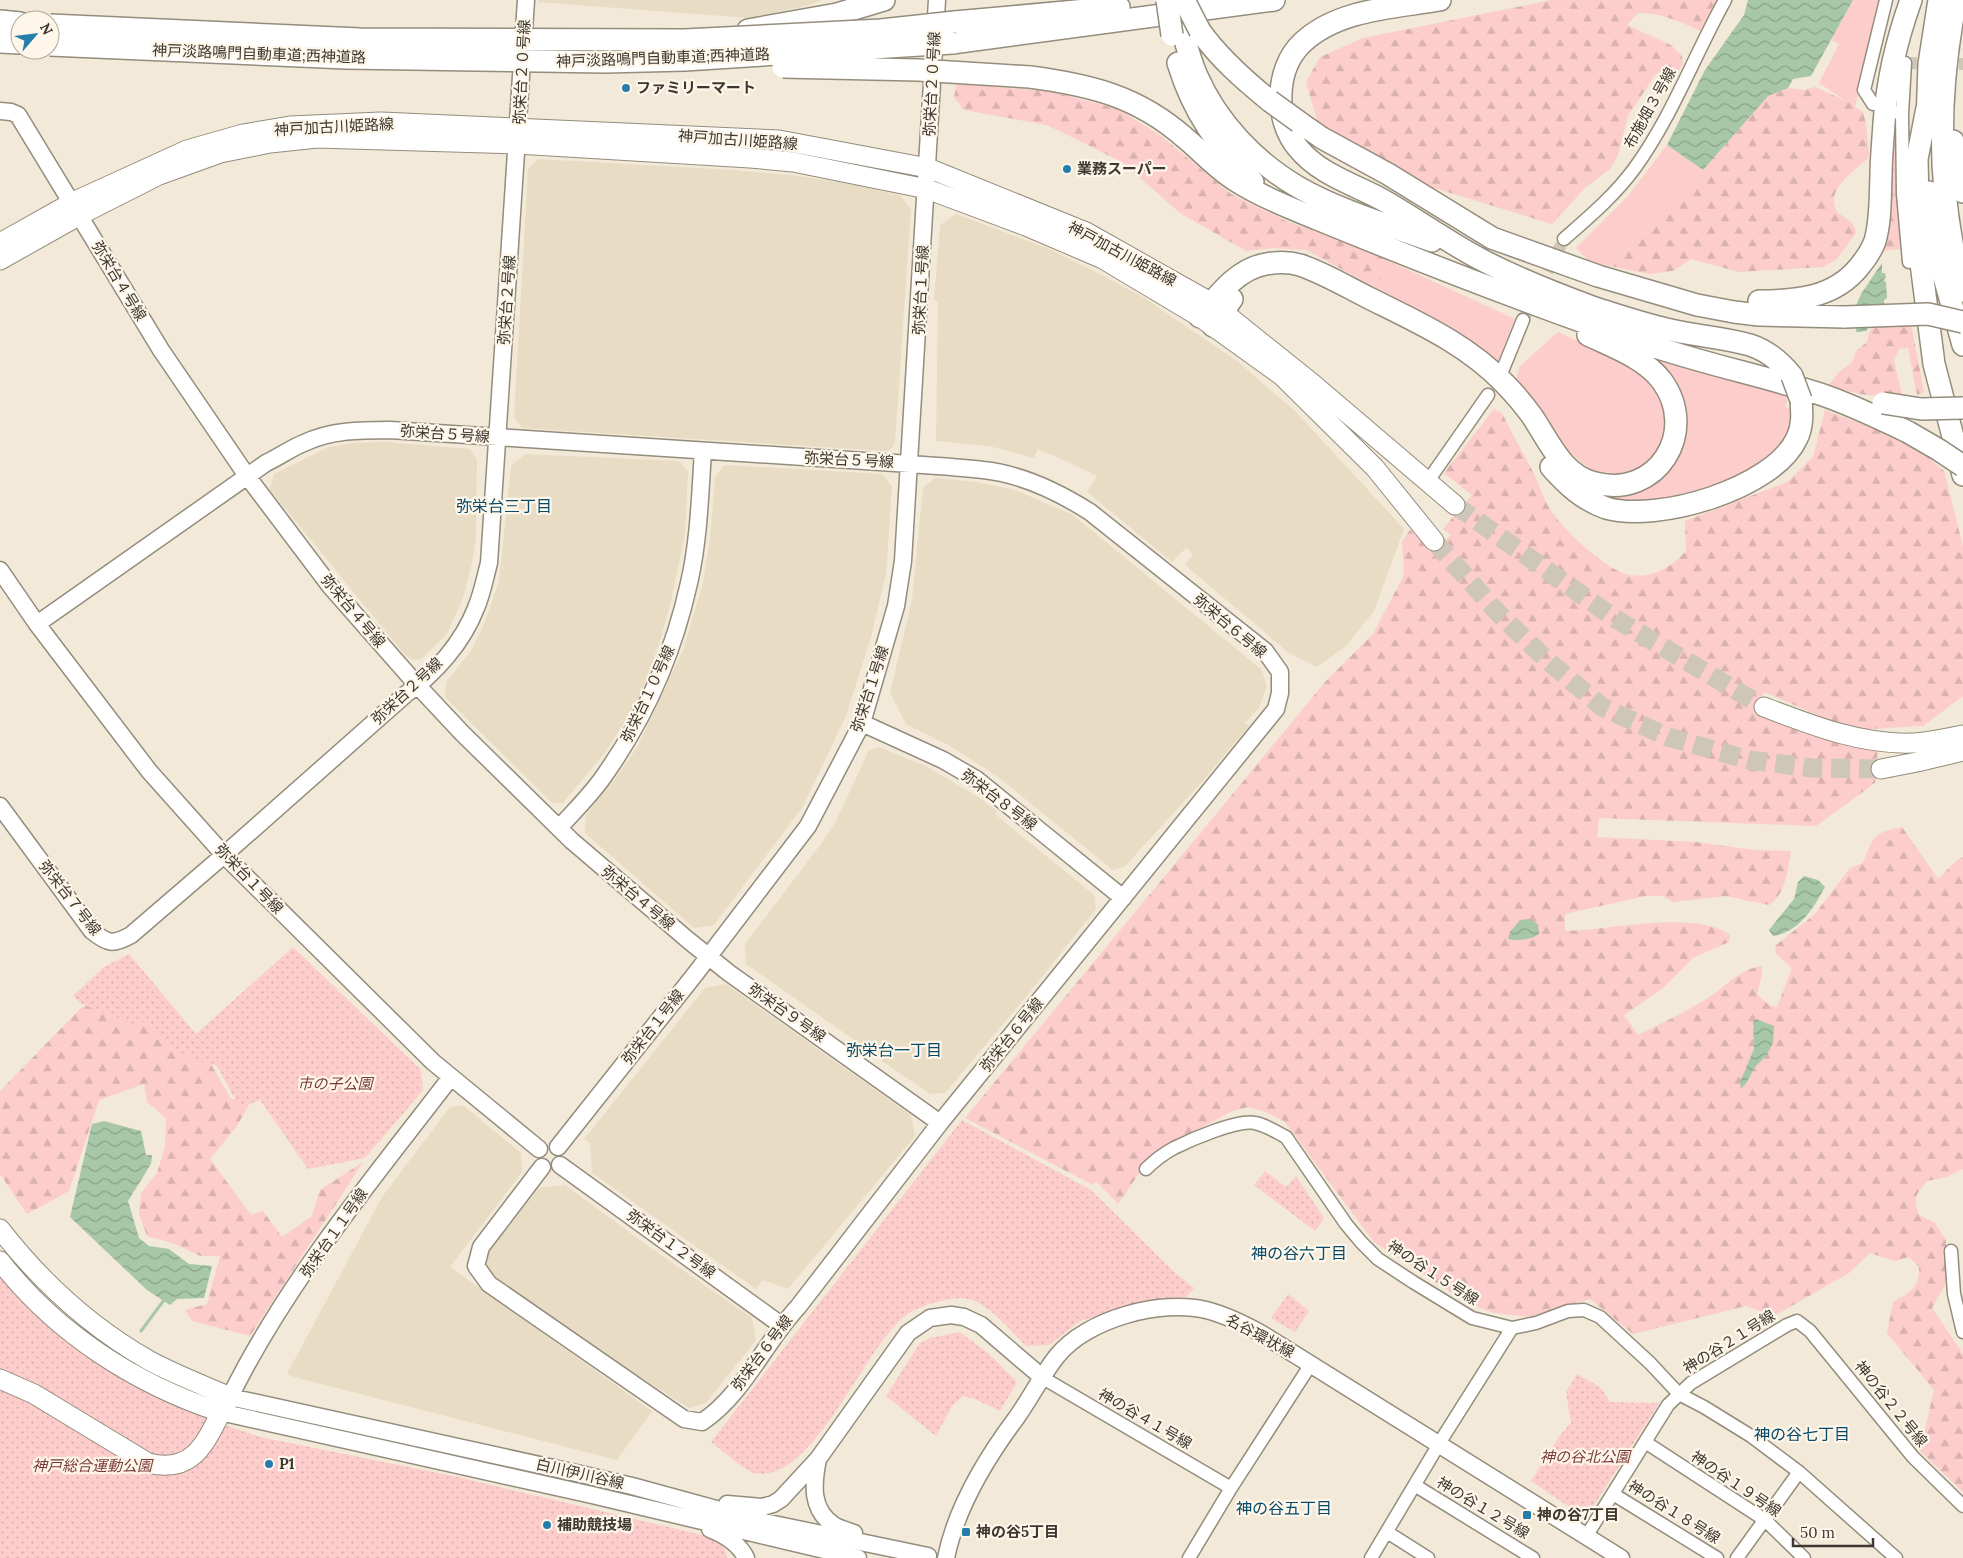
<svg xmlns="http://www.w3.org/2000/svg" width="1963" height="1558" viewBox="0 0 1963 1558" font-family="Lora,'Noto Sans JP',serif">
<defs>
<pattern id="forest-firs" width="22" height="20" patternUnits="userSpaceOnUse" patternTransform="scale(1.25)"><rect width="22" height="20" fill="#fccdcb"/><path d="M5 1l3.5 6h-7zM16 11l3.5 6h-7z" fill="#d9b1af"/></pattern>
<pattern id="park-dots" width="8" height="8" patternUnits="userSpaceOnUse" patternTransform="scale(1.25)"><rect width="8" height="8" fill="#fccdcb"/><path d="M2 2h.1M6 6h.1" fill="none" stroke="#d9b1af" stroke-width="1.8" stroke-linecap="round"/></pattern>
<pattern id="water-waves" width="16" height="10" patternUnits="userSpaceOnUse" patternTransform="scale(1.25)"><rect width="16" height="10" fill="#a7c7a6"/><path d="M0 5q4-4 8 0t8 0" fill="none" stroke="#89a388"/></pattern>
</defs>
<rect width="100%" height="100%" fill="#f2e9d8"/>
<path fill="#e9dcc4" d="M538,0h283l-11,5 -61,13 -211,-16z
M539,159l193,11 60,5 60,9 49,12 10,14 -16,232 -4,7 -5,2 -364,-23 -8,-11 14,-248z
M956,214l93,35 53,26 44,24 91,62 57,49 110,119 -30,82 -28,35 -29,21 -28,-14 -104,-88 8,-11 -7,-6 -14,14 -85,-70 10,-16 -29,-14 -30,-13 -4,9 -45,-12 -53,-5 2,-139 -4,-2 6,-75z
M386,442l84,7 7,10 -1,78 -4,26 -9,35 -16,36 -26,25 -8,1 -8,-5 -135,-165 4,-16 55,-27 24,-4z
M525,454l154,7 9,10 -3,63 -15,71 -10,36 -21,59 -33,51 -43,52h-11l-107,-106 1,-15 25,-31 12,-24 16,-46 12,-115z
M725,465l157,9 10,12 -6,88 -15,63 -25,79 -44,92 -88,117 -20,3 -109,-95 1,-18 31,-39 21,-30 45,-96 20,-67 7,-45 5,-61z
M935,478l42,4 38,8 58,25 189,155 5,16 -8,22 -14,15 4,3 -47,56 -78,85 -11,3 -116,-94 -47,-30 -44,-22 -16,-31 22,-93 11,-112z
M879,747l47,19 52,31 19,14 -2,3 99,81 2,14 -66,83 -85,101 -15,1 -48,-33 -7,-13 -7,8 -14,-10 3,-4 -111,-78 -1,-20 76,-100 15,-23 33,-71z
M726,984l185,131 4,21 -127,153 -25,-9 -7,9 -164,-116 -2,-30 -6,-4 121,-151z
M464,1106l57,47 1,19 -72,95 202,144 -35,49 -323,-83 -7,-3 95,-177 68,-90z
M565,1185l86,63 101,70 4,22 -50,63 -17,5 -104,-66 -93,-67 -6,-7 -1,-9 4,-10 50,-61z"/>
<path fill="#fccdcb" d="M1853,0h25l-23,107 -36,-24 20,-39 -8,-4z
M1667,145l36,25 -93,96 -20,-4 -14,-14 51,-51z
M1391,262l124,57 -17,42 -34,-25 -89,-49z
M1558,332l73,33 22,18 16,38 -14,37 -12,11 -26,5 -26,-4 -24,-20 -28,-44 -23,-27 4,-13z
M1626,346l163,49 -4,12 9,3 -2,13 -9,19 -10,14 -32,23 -84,25 -46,-2 -30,-15 50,5 54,-64z"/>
<path fill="url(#forest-firs)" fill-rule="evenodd" d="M1552,0h164l-16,31c-18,-9 -42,-19 -62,-18l-11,12 44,20 11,11 1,8 -4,6 -16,1 -8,4 -27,41 -10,39 -8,14 -25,19 -33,36 -118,-36 -116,-64 -12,-42 14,-25 43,-19z
M957,84l92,7 69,18 43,27 70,58 55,27 70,24 35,17 -16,25 -69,-37 -32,-2 -28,3 -66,-38 -58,-51 -75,-37 -83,-15 -10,-13z
M1815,87l31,14 17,11 3,12 3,31 -2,4c-14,13 -44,32 -29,54 8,5 17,9 18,20l-19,26 -14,8 -84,5 -48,-13 -18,12 -24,3 -39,-8 93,-96 65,-74 20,-8 16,2z
M1889,126h6l5,123 -21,2z
M1910,319l14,73 -7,3 -9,-47 -9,1 -5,11 9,40 -43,-6 -32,-8 11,-14 13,-10 5,-12 10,-8 2,-9 8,-13z
M1494,409l8,4c10,21 22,41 32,61 6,12 9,25 16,35 11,19 57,62 79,66 22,4 43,-8 57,-24l-1,-30 102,-39 26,-25 12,-47 85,32 34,29 19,75v150l-40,30 -71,4 -88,-38 -10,21 41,16 83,19 -3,35 -59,43 -217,-8 -2,19 99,5 58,8 37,1c-4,20 -5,43 -22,54l-43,-9 -53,6 -11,-6h-17l-80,18v17c41,0 131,-22 165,4l-1,7 -35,15 -32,32 -38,26 14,20c22,-11 46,-22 68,-36 19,-11 33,-30 56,-33v8l-5,20 12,11 8,2 15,-39 -16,-14 -1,-8 39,-31 36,-47 13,-5c10,-25 10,-31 39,-36l36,52 18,-18 7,-4v312l-17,8 -19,4c-11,14 -15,16 -8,34l16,8 11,18v42l-14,25 31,46v138l-43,-41 14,-61 -47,-57 6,-31c17,-10 26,-13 26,-35l-10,-10 -15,4 -24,-8 -21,20 -75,43 -28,-10 -113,28 -43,-35 -62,18 -34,-4 -26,-10 -94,-61 -90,-121 -18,-9 -17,-5 -17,4 -80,44 -34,49 -22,-23 -3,4 -128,-67 361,-437 47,-47 31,-59 -2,-33 7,-11 7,-4 13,25 22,-17 -8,-6 29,-34 -28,-22zM1753,1022l14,33 -12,12 -8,15 1,-18 6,-15z
M98,1003l44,15 69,46 20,35h21l-15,27 -27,33 41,56 12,-4 19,26 30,-21 8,-26 43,-28 -113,174 -58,-15 -7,-11 22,-6 13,-48h-20l-25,-12 -28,-8 -8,-22 2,-21 16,-20 8,-26 1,-29 -19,-16 -3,-18 -45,16 -30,91 -42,23 -27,-40v-83l82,-84z"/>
<path fill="url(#park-dots)" d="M293,947l128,123 2,20 -58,68 -57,11 -48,-69 -20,8 -23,-42 -42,-13 -32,-31 -9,2 -35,-13 -17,-7 -9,-8 31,-29 25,-13 67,80z
M962,1120l129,70 83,82 20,16 -8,9 -22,1 -27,6 -57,17 -31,24 -23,1c-14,-14 -33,-37 -51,-45 -10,-4 -24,-3 -34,0 -11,2 -22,6 -32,12 -44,29 -95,173 -155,160 -8,-2 -35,-25 -43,-31z
M1265,1171l21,16 10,-11 28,42 -9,13 -61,-46z
M0,1275l31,36 66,54 81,42 59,22 23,8 193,39 262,62 10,11 2,9h-727z
M1288,1294l21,17 -14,21 -24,-14z
M960,1332l29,22 28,28 -17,29 -25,-12 -12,-3 -11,10 -16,30 -50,-40 34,-53 10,-5z
M1577,1374l24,14 9,14 49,1 -73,115 -55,-37 30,-47 10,-11 -5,-31z"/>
<path fill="url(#water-waves)" d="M1748,0h105l-42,76 -18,3 -5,9 -20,8 -65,74 -36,-25 38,-75 39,-55z
M1882,263v10h3l1,5 -2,1v2l2,1 1,16 -3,2v7l-18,24 -10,1 -1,-24 6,-14z
M1804,876l14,4 7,7c-12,22 -26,45 -52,49l-4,-6 25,-31 4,-17z
M1529,919l9,5 1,10c-8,6 -21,7 -31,5l2,-7 10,-12z
M1756,1019l18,7 -1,17 -6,12 -12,12 -8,15 -6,7 -1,-7 14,-33 -1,-27z
M104,1121l37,10 5,24h6l-1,9 -23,37 11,37 10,8 20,3 20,15 23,2 -8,32 -27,1 -7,6 -23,-15 -77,-73 22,-93z"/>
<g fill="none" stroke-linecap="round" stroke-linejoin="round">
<path stroke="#a7c7a6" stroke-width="3" d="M141,1331l23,-31"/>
<path stroke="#cec6b7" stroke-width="12" stroke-dasharray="12 6" stroke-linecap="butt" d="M1905,63l58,1
M1523,320l41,-81"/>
<path stroke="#cec6b7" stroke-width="19" stroke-dasharray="19 9" stroke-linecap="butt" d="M1455,505l159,113 150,89
M1434,541l64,72 50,48 54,46 66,30 81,23 63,8 69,1"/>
<g stroke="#948c7c" stroke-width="15">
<path id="street" d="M1873,104l-9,-14 22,-90
M1895,112l7,2 3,-51
M1902,114l1,80 6,68
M1564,239c25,-22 50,-43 70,-70 38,-52 60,-113 91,-169
M1503,369l20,-49
M1428,481l60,-86
M1146,1169c8,-8 17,-15 28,-21 16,-8 64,-29 81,-25 11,2 21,9 31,14l60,87 15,18 17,17 35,23 59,36 40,10 24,-5 32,-12 16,-1 16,7 50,46 29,31 25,13 47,29 48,36 97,86
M1951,1251l3,43 9,38
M1043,1378l188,110 80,-124
M1645,1442l120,78 39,38
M1416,1486l117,72
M1613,1494l104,64
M1387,1532l41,26
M1587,1535l81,-130 23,-22 96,-58 10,-4 13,10 103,126 50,49
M1189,1558l42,-70
M1371,1558l74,-124 67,-106
M1737,1558l62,-86"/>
</g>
<g stroke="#948c7c" stroke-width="19">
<path id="secondary" d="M0,111l11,1 7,3 143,235 86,126 83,110 88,100 44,47 110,108 116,99 41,33 211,150
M0,570l37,54 112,147 75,84 209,207 106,87
M37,624l229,-161c13,-6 25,-15 38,-20 27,-13 57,-13 86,-13l520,34c25,2 49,3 73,6 39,4 74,21 107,42l175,139 15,21v21l-4,16 -336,414 -142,184c-33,35 -55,88 -96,115l-18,-3 -195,-135 -13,-18 5,-19 61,-80
M862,723l81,37 33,19 147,119
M0,806l92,125c16,13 21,14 39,4l93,-80 182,-161c29,-20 57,-52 70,-86 6,-14 9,-30 13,-45l37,-563
M559,828c16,-18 34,-35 47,-55 40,-57 68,-122 83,-190 10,-43 11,-88 14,-132
M451,1077c-78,102 -164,204 -221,320l355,78 47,11 132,36 164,34
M558,1147l138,-174 112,-147 54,-103 34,-117 7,-45 34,-561
M560,1165l221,160
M220,1412l372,83 266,63
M818,1459c-5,25 -8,51 17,67 6,3 13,5 19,7
M727,1504l35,3 11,-3 8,-5 37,-40 90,-126 22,-15 21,-3 13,2 17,8 62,53
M710,1529c15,6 29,14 36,29
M946,1558c10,-50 41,-101 71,-141 14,-20 25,-42 40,-61 30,-37 103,-57 149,-46 20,5 38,14 56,24l359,224"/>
</g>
<g stroke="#948c7c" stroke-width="21">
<path id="primary" d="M0,243l73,-41 114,-52 56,-16 47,-8 91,-4 398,18 149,28 158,64 126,71 101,81 142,121
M0,260l80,-45 79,-40 61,-22 50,-10 47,-5 200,6 233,14 43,4 134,27 99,37 77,33 97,58 82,59 93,92 59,73
M1764,707c47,18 97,38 149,36 17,-1 34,-5 50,-8
M1881,769l36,-7 46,-11
M0,1229c42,54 90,98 150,132 26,14 53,24 80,36 -22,34 -29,79 -82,66l-114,-69 -34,-15
M0,1261c56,72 135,123 220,151"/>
</g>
<g stroke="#948c7c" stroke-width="24">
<path id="highway" d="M1440,0c-47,8 -102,9 -138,43 -27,26 -28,77 -4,105 21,26 55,36 83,51 34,19 66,43 101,61 36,19 75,34 113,48 29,9 60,20 91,25 21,4 43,6 64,12 18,6 30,16 42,31
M1956,0c-19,96 -19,196 7,291
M0,21l20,2
M955,22l164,-15
M748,30l89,-16 47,-14
M1200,31c19,27 44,49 70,70
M1183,33c4,14 8,30 14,43 20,46 58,86 101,111 40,23 90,38 134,54
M0,42l20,1
M952,43l322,-43
M1178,63c15,49 39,83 75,119
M1030,77c60,8 107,19 154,60 17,14 32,31 51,43 25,16 55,28 82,39 110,45 220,88 332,126 56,19 114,31 171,49 30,10 59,24 88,38
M1927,108l-10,51 2,89 15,116 29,111
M1927,121l2,-57 10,-64
M1299,122l23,16 66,36 104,64 106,38 99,29 37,7 25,3 86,2
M1953,141l10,51
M1929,192l10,67 24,86
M1759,301c37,0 75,-3 100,-34 6,-7 13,-18 16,-26 6,-21 5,-44 6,-65 0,-18 2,-35 3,-53 3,-41 13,-84 27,-123
M1200,317c18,-22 37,-48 66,-53 11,-2 24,-2 34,1 24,8 47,22 69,33 48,24 98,46 136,86 10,10 19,21 27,32 17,25 30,59 63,67 62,16 104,-51 67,-102 -17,-23 -49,-34 -74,-46
M1213,326l19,-27
M1551,467c16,18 32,33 55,41 50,15 168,-19 191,-70 6,-12 5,-25 4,-38"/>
</g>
<use href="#street" stroke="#fff" stroke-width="12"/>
<use href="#secondary" stroke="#fff" stroke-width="16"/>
<use href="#primary" stroke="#fff" stroke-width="19"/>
<use href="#highway" stroke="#fff" stroke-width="21"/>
<g stroke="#948c7c" stroke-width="24" stroke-linecap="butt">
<path id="highway-bridge" d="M1167,0l5,35
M1184,0l16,31
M50,25l310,14 325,1 196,-10 74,-8
M50,45l296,13 259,4 80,-2 267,-17
M783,67l135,3 112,7
M1270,101l29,21
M1845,317l83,-3 35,8
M1792,376l9,24
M1883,403l38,6 42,-1
M1908,432l31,18 24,16"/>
</g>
<use href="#highway-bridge" stroke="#fff" stroke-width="21"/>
</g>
<g fill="#247dab" stroke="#fef6e9" stroke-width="2">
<circle cx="626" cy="88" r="5"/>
<circle cx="1067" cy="169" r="5"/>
<circle cx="269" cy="1464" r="5"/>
<rect x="1522" y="1510" width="10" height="10" rx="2.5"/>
<circle cx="547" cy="1525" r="5"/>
<rect x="961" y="1527" width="10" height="10" rx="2.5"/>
</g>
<g text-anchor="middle" stroke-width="4.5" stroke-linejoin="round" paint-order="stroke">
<g font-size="15" fill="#3c3831" stroke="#fef6e9">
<text transform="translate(259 54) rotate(2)" y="5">神戸淡路鳴門自動車道;西神道路</text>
<text transform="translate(663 58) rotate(-2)" y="5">神戸淡路鳴門自動車道;西神道路</text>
<text transform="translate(522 72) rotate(-87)" y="5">弥栄台２０号線</text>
<text transform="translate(932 84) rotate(-87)" y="5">弥栄台２０号線</text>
<text transform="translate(1650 108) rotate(-61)" y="5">布施畑３号線</text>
<text transform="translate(334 127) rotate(-3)" y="5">神戸加古川姫路線</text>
<text transform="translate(738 140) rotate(4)" y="5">神戸加古川姫路線</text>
<text transform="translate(1122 254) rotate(28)" y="5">神戸加古川姫路線</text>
<text transform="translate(119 281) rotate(59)" y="5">弥栄台４号線</text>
<text transform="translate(921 290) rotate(-87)" y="5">弥栄台１号線</text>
<text transform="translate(507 300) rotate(-86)" y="5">弥栄台２号線</text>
<text transform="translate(445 434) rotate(4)" y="5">弥栄台５号線</text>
<text transform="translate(849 460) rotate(3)" y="5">弥栄台５号線</text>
<text transform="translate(353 611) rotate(50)" y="5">弥栄台４号線</text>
<text transform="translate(1230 626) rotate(40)" y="5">弥栄台６号線</text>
<text transform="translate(870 689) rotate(-72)" y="5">弥栄台１号線</text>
<text transform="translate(407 691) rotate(-43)" y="5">弥栄台２号線</text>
<text transform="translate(648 694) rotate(-65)" y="5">弥栄台１０号線</text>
<text transform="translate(999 800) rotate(37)" y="5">弥栄台８号線</text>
<text transform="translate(249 879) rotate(46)" y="5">弥栄台１号線</text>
<text transform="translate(70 898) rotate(52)" y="5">弥栄台７号線</text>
<text transform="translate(638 898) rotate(40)" y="5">弥栄台４号線</text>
<text transform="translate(787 1013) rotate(35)" y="5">弥栄台９号線</text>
<text transform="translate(653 1027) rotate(-52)" y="5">弥栄台１号線</text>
<text transform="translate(1012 1035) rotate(-51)" y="5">弥栄台６号線</text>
<text transform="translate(334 1233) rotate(-55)" y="5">弥栄台１１号線</text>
<text transform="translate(671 1244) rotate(36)" y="5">弥栄台１２号線</text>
<text transform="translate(1433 1273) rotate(33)" y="5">神の谷１５号線</text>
<text transform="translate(1260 1336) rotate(28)" y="5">名谷環状線</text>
<text transform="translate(1729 1342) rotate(-32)" y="5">神の谷２１号線</text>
<text transform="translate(762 1353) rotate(-53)" y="5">弥栄台６号線</text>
<text transform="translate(1891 1404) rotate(51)" y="5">神の谷２２号線</text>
<text transform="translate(1145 1419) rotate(30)" y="5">神の谷４１号線</text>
<text transform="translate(580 1474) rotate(13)" y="5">白川伊川谷線</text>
<text transform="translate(1736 1484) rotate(34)" y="5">神の谷１９号線</text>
<text transform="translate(1483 1508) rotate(31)" y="5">神の谷１２号線</text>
<text transform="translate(1674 1512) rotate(32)" y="5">神の谷１８号線</text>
</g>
<g font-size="15" font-weight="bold" fill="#3c3831" stroke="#fef6e9" text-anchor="start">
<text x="636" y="93">ファミリーマート</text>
<text x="1077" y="174">業務スーパー</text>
<text x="279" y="1469">P1</text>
<text x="1537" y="1520">神の谷7丁目</text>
<text x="557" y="1530">補助競技場</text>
<text x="976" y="1537">神の谷5丁目</text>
</g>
<g font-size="15" font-style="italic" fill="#793a3b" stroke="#fef6e9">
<text x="335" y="1089">市の子公園</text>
<text x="1585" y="1462">神の谷北公園</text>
<text x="92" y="1471">神戸総合運動公園</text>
</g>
<g font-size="16" fill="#074968" stroke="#fef6e9">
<text x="504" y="512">弥栄台三丁目</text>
<text x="894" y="1056">弥栄台一丁目</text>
<text x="1299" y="1259">神の谷六丁目</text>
<text x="1802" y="1440">神の谷七丁目</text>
<text x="1284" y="1514">神の谷五丁目</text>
</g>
</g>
<g transform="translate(35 35) rotate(62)"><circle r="24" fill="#fef6e9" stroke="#b0aa9f"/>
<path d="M0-4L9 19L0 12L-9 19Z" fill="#247dab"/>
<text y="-8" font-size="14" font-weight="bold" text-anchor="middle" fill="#3c3831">N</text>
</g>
<path d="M1793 1538v8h80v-8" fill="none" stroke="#3c3831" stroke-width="2.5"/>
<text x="1800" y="1538" font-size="15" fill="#3c3831" stroke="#fef6e9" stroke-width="4" paint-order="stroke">50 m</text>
</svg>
